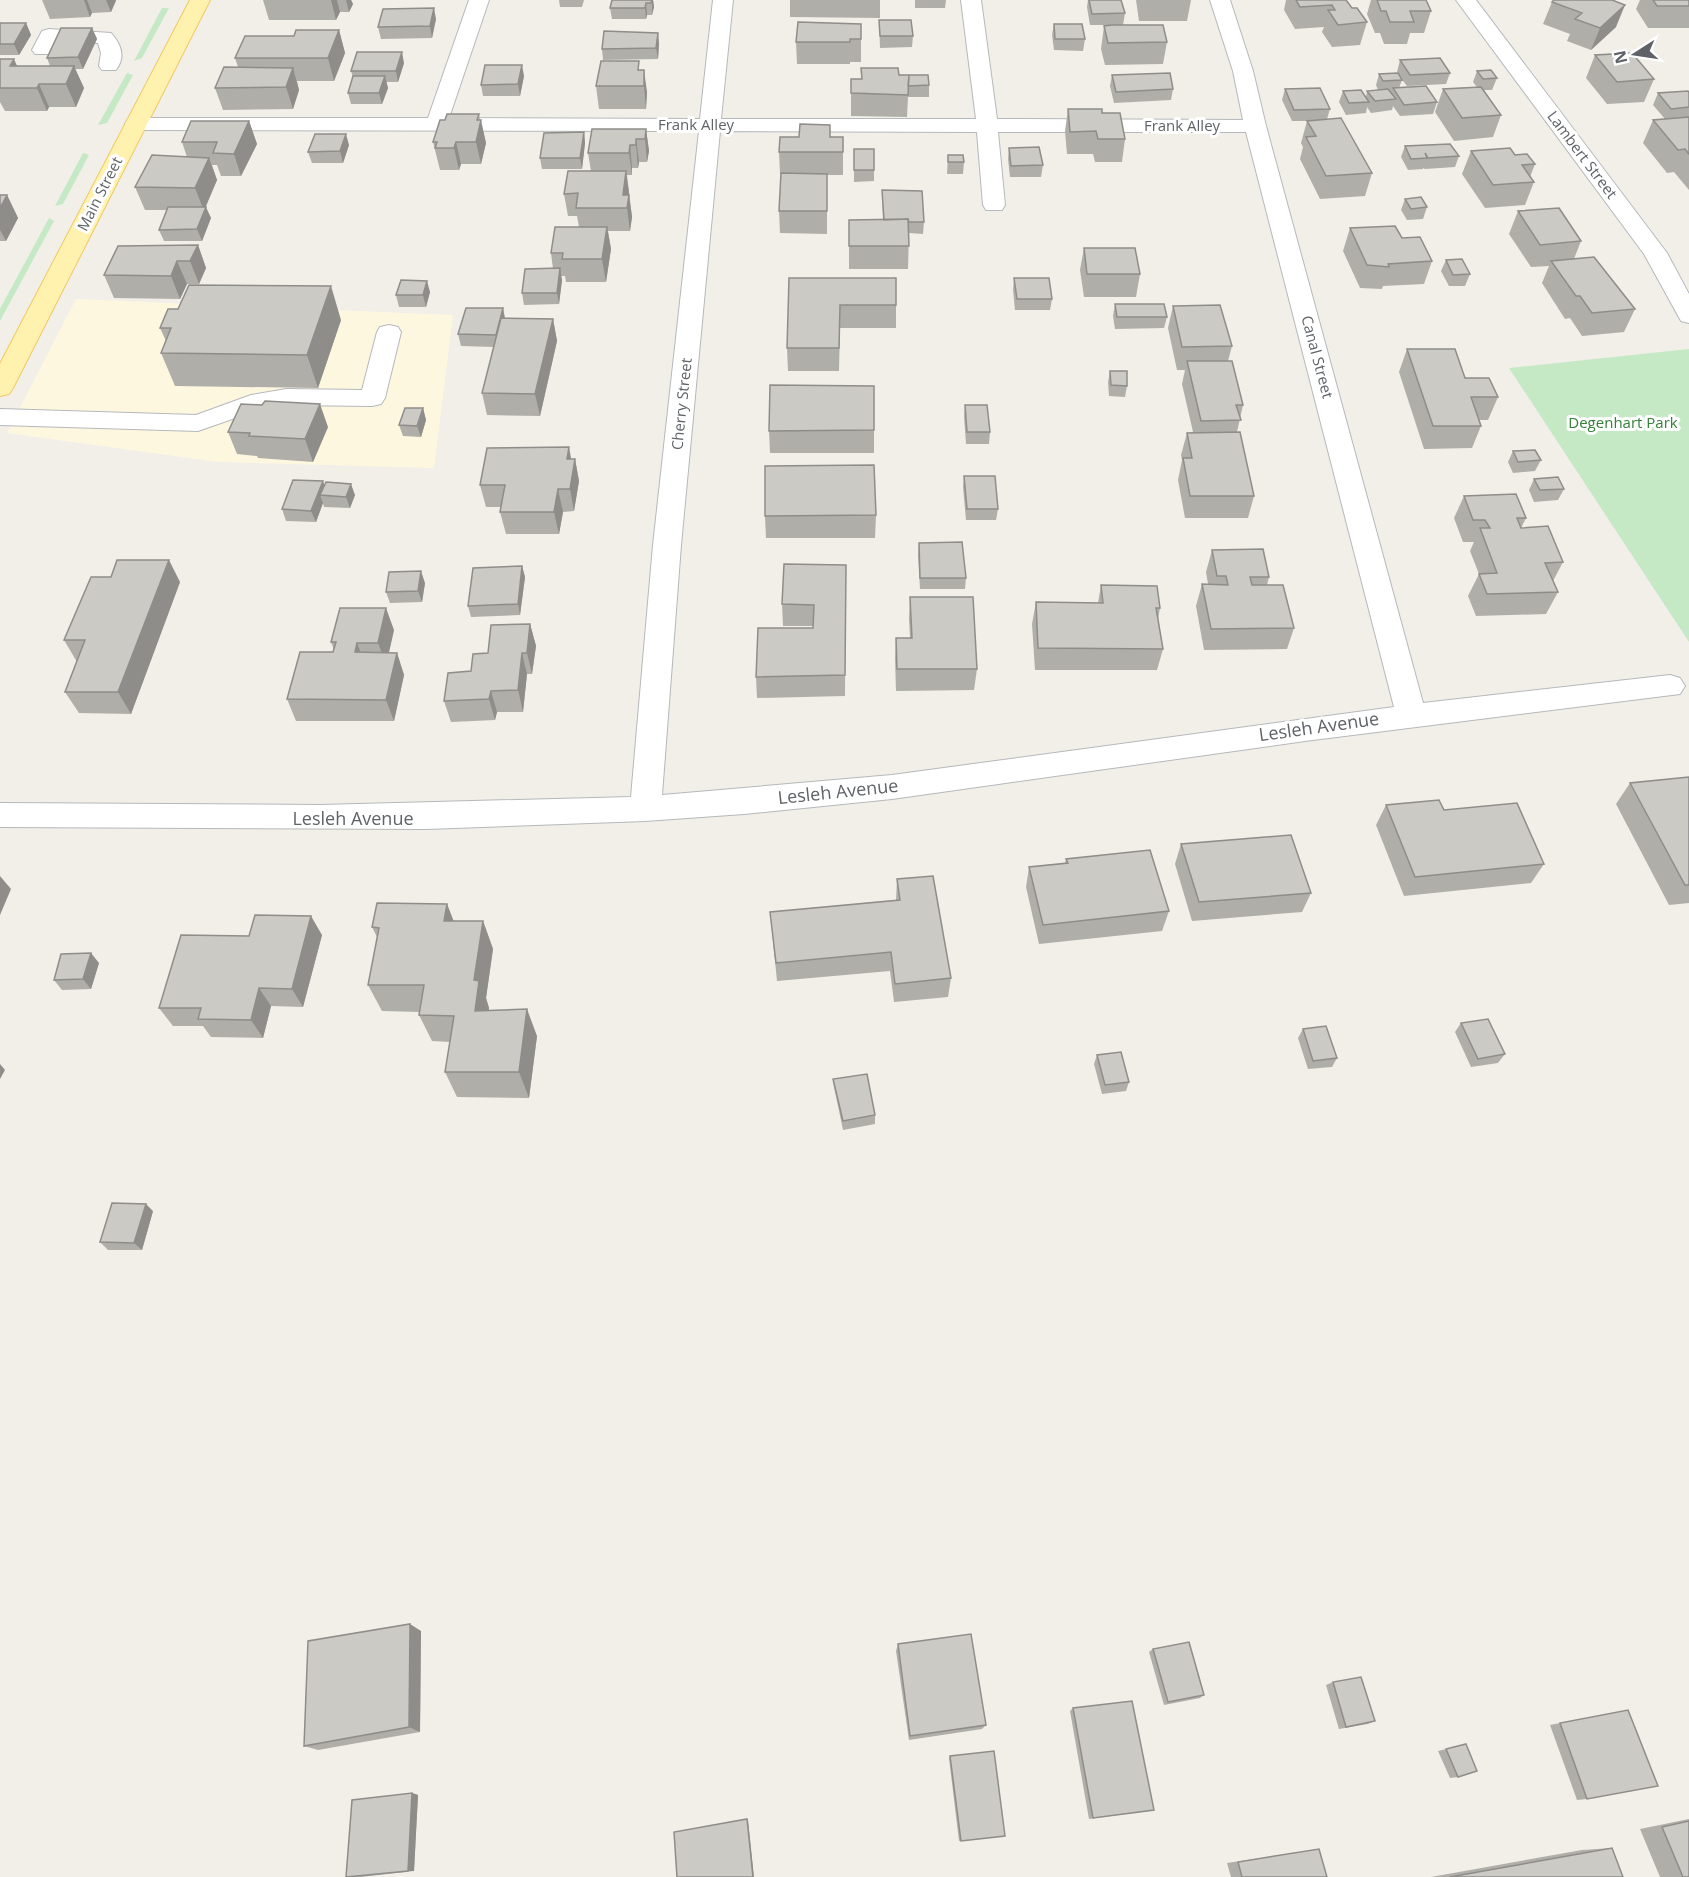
<svg xmlns="http://www.w3.org/2000/svg" width="1689" height="1877" viewBox="0 0 1689 1877" font-family="'Open Sans',sans-serif">
<rect width="100%" height="100%" fill="#f1efe8"/>
<path fill="#fef7e0" d="M76,299l377,16 -19,153 -216,-6 -211,-29z"/>
<path fill="#c5e8c5" d="M162,8h7l-27,50 -8,3z
M127,73l6,2 -26,48 -9,2z
M83,153l6,2 -26,49 -8,2z
M49,218l5,3 -54,100v-12z
M1689,349v293l-180,-274z"/>
<g fill="none" stroke-linecap="round" stroke-linejoin="round">
<g stroke="#b5b8bc" stroke-width="2">
<path id="minor" d="M469,0h20l-40,118 251,1 13,-119h20l-12,119h255l-15,-119h20l16,119 246,1 -10,-49 -23,-71h20l23,71 13,55 157,577 247,-28 10,3 5,8 -5,8 -375,47 -413,58 -148,15 -99,7 -219,8 -426,-2v-24l320,2 311,-8 22,-252 46,-414 -563,-1 -8,-1 -3,-5 3,-5 8,-1h292zM720,131l257,1 6,73 3,5h16l3,-5 -7,-73h248l148,575 -502,68 -230,20 19,-250z
M1456,0h20l191,253 22,41v29l-8,-2 -37,-67z
M49,29l62,4c10,11 15,24 5,37h-14l-3,-4 2,-13 -3,-10 -42,-2 -7,13h-14l-3,-4 10,-19z
M389,325l9,2 3,5 -16,66 -4,6 -9,2 -86,-1 -22,3 -66,23 -198,-6v-16l196,6 55,-20 35,-6 76,1 15,-58 3,-5z"/>
</g>
<g stroke="#f2c960" stroke-width="2">
<path id="major" d="M190,0h20l-197,388 -4,6 -9,2v-32z"/>
</g>
<use href="#minor" fill="#fff" fill-rule="evenodd"/>
<use href="#major" fill="#fff2af" fill-rule="evenodd"/>
</g>
<path fill="#afaea9" d="M42,0h74v1l-5,11 -19,1 -2,4 -40,2z
M263,0h88l2,4 -4,8h-9l-4,8h-67z
M559,0h25l-2,7h-22z
M612,0h41l1,7 -2,8h-5l-1,4h-34l-2,-11z
M790,0h90v18l-90,-1z
M915,0h31l-1,8h-30z
M1088,0h33l4,13 -2,12 44,17 -4,22 -58,1 -4,-16 3,-23 7,-1h-21l-3,-18z
M1136,0h55l-4,21h-48z
M1286,0h60l6,8 15,14 -7,23 -28,2 -10,-15 2,-5 -29,2 -11,-19z
M1371,0h55l5,11 -7,22h-14l-3,11h-23l-4,-11h-5l-8,-19z
M1640,0h49v28h-41l-12,-19z
M1552,2l64,25 -25,23 -24,-9 3,-7 -27,-10z
M436,19l-4,19 -51,1 -3,-12z
M879,20l34,16 -1,11 -32,1z
M0,23h26l5,12 -12,20h-19z
M861,24v38h-11v2h-53l-1,-22z
M1054,24l31,15 -2,12 -29,-1 -2,-15z
M92,28l5,11 -14,30h-8l9,19 -8,19h-27l-2,4h-42l-5,-9v-43l17,7h33l-3,-8z
M339,30l6,23 -11,28h-37l2,9 -6,19 -70,1 -8,-22 23,-21 -3,-9 59,-22z
M658,33l1,11 -1,15 -55,1 -1,-11z
M1595,55l59,24 -10,23 -37,2 -21,-26z
M1400,60l50,13 -4,11 -39,2 -7,-9 2,3 -3,8 38,14 -4,12 -33,2 -7,-10 -1,4 -21,3 -4,-6 -1,6 -20,2 -7,-13 4,-11 23,6 1,-6 11,-1 -2,-5 3,-11 19,-1 -1,-1z
M404,63l-6,19h-12l2,6 -6,16h-31l-3,-11 5,-16 -2,-6z
M640,70l7,22 -1,17h-47l-3,-23z
M1477,71l20,7 -5,12h-8l17,25 -8,22 -39,4 -19,-29 8,-23 34,-2 -4,-5z
M899,75l30,10v12h-21l-1,20 -56,-1v-37h10z
M1112,75l61,14 -2,11 -57,3 -4,-17z
M524,76l-4,20h-37l-2,-11z
M1285,89l45,20 -3,10 45,54 -7,23 -45,3 -20,-40 3,-12 -2,-4 6,-22h-15l-10,-21z
M1658,93h31v97l-15,-18 -7,1 -24,-30 10,-23 12,-1 -12,-14z
M1068,109l57,30 -3,23h-27l-2,-8h-26l-2,-23z
M480,120l6,23 -5,21h-20l-2,6h-19l-7,-28z
M249,121l8,23 -16,32h-20l-4,-11h-5l5,15 -12,27 6,11 -9,23h-38l-5,-11 8,-20h-22l-10,-23 52,-30 -5,-15z
M646,129l3,22 -2,11h-8l-1,6h-6v7h-5l5,42 -2,14h-22l3,18 -5,33h-40l-1,-6h-4l1,4 -3,24 -35,1 -2,-12 31,-24 -2,-16 28,-26 -2,-11h-9l-4,-22 27,-23 -3,-18z
M584,132l1,11 -3,26h-40l-2,-11z
M831,137h12v38h-16v59l-47,-1 -1,-22 2,-37h-1l-1,-22z
M349,145l-6,18h-31l-4,-11z
M1405,146l54,10 -4,11 -30,2 -2,-1v1l-15,1 -7,-13z
M1009,148l34,17 -2,12h-31l-2,-18z
M854,149h20v32l-20,1z
M1471,151l44,4 20,9 -5,13 4,5 -9,23 -40,3 -23,-34z
M948,155l16,7 -1,12h-16z
M882,190l42,32 -1,12 -14,-1 -1,36h-59v-49h34z
M0,195h7l11,23 -12,23h-6z
M1405,199l22,8 -4,12 -16,1 -6,-10z
M1518,211l63,30 -7,18 61,50 -11,23 -42,4 -12,-18 -5,1 -23,-36 7,-17 -18,1 -22,-33z
M1350,228l52,10 30,23 -8,23 -41,2 -1,3 -22,-1 -17,-37z
M198,245l8,23 -7,16h-12l-7,15 -66,-1 -10,-23z
M1084,248l56,26 -4,23h-52l-4,-27z
M1446,260l24,14 -5,12h-16l-8,-15z
M789,278l107,27v23h-56l-1,43h-51l-1,-23z
M1014,278l38,21 -2,11h-35l-2,-20z
M430,292l-4,15h-27l-3,-12z
M1115,304l52,13 -3,11 -49,1 -2,-13z
M1173,306l59,40 -4,15 15,44 -6,27 17,64 -6,22h-63l-7,-38 4,-20 -1,-5 6,-22 6,-1 -11,-48 3,-14h-8l-9,-42z
M503,308l2,10 48,1 4,22 -17,75 -53,-1 -5,-22 12,-46 -33,-1 -3,-12z
M341,320l-23,68 -143,-2 -14,-33 5,-12 -6,-13z
M1407,349l58,29 33,19 -10,23h-9l2,6 -9,22 -48,1 -25,-77z
M1110,371l17,15 -2,11 -16,-1 -1,-14z
M874,386v67h-104l-1,-22z
M965,405l25,27 -1,12h-23l-2,-28z
M423,408l3,12 -5,17 -18,-1 -4,-11z
M328,427l-15,35 -55,-4 -1,-2 -20,-2 -9,-22z
M1513,451l28,9 -6,11 -22,2 -5,-11z
M571,459h4l4,22 -5,30 -11,1 -4,22h-53l-6,-22 1,-5h-15l-6,-22z
M964,476l34,33 -2,11h-30l-3,-33z
M1534,479l30,10 -6,11 -24,2 -5,-12z
M324,485l31,10 -5,13 -26,-1 -1,-4 -7,19 -30,-1 -4,-12z
M1464,496l62,22 -5,10 42,34 -10,19 5,11 -12,22 -70,2 -8,-20 11,-22 -9,-23 4,-9h-11l-9,-24z
M876,515l-1,23h-109l-1,-22z
M919,543l47,35 -1,11h-45l-2,-34z
M1212,550l57,27 -2,8 27,43 -7,21 -83,1 -8,-44 6,-22h6l-2,-12z
M846,565l-1,131 -88,2 -1,-21 57,-49v-2h-30l-1,-22z
M522,566l3,11 -5,38 -49,2 -3,-11z
M180,582l-49,132 -52,-1 -14,-21 12,-30 -13,-22z
M425,583l-3,19 -32,1 -4,-11z
M1101,585l59,23 -2,11 5,30 -6,21h-122l-3,-46 4,-22 62,1z
M910,597l67,72 -3,21 -78,1 -1,-32 1,-21h14l-1,-19z
M530,624l6,22 -4,28h-5l-4,38h-26l-2,8 -44,2 -7,-21 44,-48z
M394,630l-5,23h8l7,22 -10,46h-98l-9,-22 46,-47 1,-2 -3,-8z
M1689,777v126l-20,2 -53,-101 14,-21z
M1386,805l58,5 100,54 -13,19 -127,13 -28,-71z
M1181,844l130,49 -9,19 -110,9 -17,-57z
M1066,859l103,52 -7,20 -123,13 -13,-57 3,-20 36,-4z
M897,879l54,99 -3,19 -54,5 -4,-31 -113,10 -7,-69 126,-12z
M447,904l6,17h30l10,28 -7,49 3,10v2l48,26 -8,62 -72,-1 -12,-25 5,-30 -18,-1 -13,-26 1,-3 -38,-1 -14,-26 9,-48 -5,-10z
M322,935l-19,72 -32,-1 -8,32 -52,-1 -8,-11h-30l-14,-18 90,-72z
M99,963l-8,26 -29,1 -8,-10z
M1461,1023l44,31 -7,9 -27,4 -16,-35z
M1303,1029l34,29 -5,9 -24,2 -10,-31z
M1097,1055l32,27 -3,9 -24,3 -8,-30z
M833,1079l42,36v9l-32,6 -9,-43z
M153,1211l-11,39h-34l-8,-8z
M421,1631l-1,101 -102,18 -14,-4z
M898,1644l88,81 -4,4 -73,11 -13,-89z
M1153,1649l51,46 -4,3 -36,7 -15,-53z
M1333,1682l42,39 -7,3 -29,5 -13,-44z
M1073,1708l81,102 -65,9 -19,-108z
M1560,1723l27,76 -10,1 -27,-75z
M1466,1744l-8,33 -8,1 -12,-27z
M950,1756l55,80 -46,5 -10,-83z
M412,1793l6,2 -4,76 -53,6h-15z
M1689,1819v58h-29l-20,-48z
M1612,1848l11,29h-192l151,-27z
M1319,1849l8,28h-96l-4,-14z"/>
<path fill="#8f8d8a" d="M84,0h3l5,13 -2,4z
M106,0h10l-5,12z
M331,0h6l3,12 -4,8z
M346,0h5l2,4 -4,8z
M652,0h1l1,7 -2,8z
M646,3l1,12 -1,4 -1,-11z
M1625,5l-9,22 -25,23 9,-22z
M434,8l2,11 -4,19 -2,-12z
M26,23l5,12 -12,20 -5,-11z
M92,28l5,11 -14,30 -5,-12z
M339,30l6,23 -11,28 -6,-23z
M658,33l1,11 -1,15 -2,-11z
M402,52l2,11 -6,19 -2,-11z
M14,59l10,23 -14,-16z
M522,65l2,11 -4,20 -2,-12z
M74,66l10,22 -8,19 -10,-23z
M293,68l6,22 -6,19 -7,-22z
M644,70l3,22 -1,17 -2,-23z
M385,76l3,12 -6,16 -3,-11z
M39,84l10,23 -2,4 -10,-23z
M479,114l1,9 1,-3 5,23 -5,21 -5,-22z
M249,121l8,23 -16,32 -7,-22z
M646,129l3,22 -2,11 -2,-23z
M584,132l1,11 -3,26 -2,-11z
M346,134l3,11 -6,18 -3,-12z
M636,139l3,23 -1,6 -2,-23z
M456,142l5,22 -2,6 -5,-22z
M630,145l2,23v7l-3,-22z
M209,158l8,22 -13,31 -9,-23z
M626,171l3,22 -1,5 1,-3 3,22 -2,14 -3,-23 -4,-13z
M7,195l11,23 -12,23 -6,-11v-22z
M206,207l5,11 -9,23 -5,-12z
M607,227l4,22 -5,33 -4,-23z
M198,245l8,23 -7,16 -9,-23z
M177,261l10,23 -7,15 -9,-23z
M560,268l2,12 -3,24 -2,-11z
M427,281l3,11 -4,15 -3,-12z
M331,286l10,34 -23,68 -11,-33z
M503,308l2,12 -9,15z
M553,319l4,22 -17,75 -5,-22z
M320,404l8,23 -15,35 -8,-23z
M423,408l3,12 -5,17 -4,-11z
M569,447l4,22 2,-10 4,22 -5,30 -4,-22 -3,-30z
M323,481l4,12 -7,2 3,8 -7,19 -5,-11z
M351,484l4,11 -5,13 -4,-11z
M558,489l5,23 -4,22 -5,-22z
M169,560l11,22 -49,132 -13,-22z
M522,566l3,11 -5,38 -2,-11z
M421,571l4,12 -3,19 -4,-11z
M386,608l8,22 -8,34 -8,-21z
M530,624l6,22 -4,28 -5,-21z
M357,643l8,21 -10,-12z
M397,653l7,22 -10,46 -8,-21z
M522,653l5,21 -4,38 -5,-22z
M491,691l6,21 -2,8 -6,-21z
M0,876l11,13 -11,26z
M447,904l11,28 -14,-11z
M311,916l11,19 -19,72 -11,-18z
M483,921l10,28 -7,49 3,10 -4,29 -10,-26 -1,-31z
M91,953l8,10 -8,26 -8,-10z
M259,988l12,18 -8,32 -12,-18z
M527,1009l10,27 -8,62 -10,-26z
M0,1064l5,6 -5,9z
M146,1204l7,7 -11,39 -8,-7z
M410,1624l11,7 -1,101 -11,-5z
M412,1793l6,2 -4,76h-6z
M747,1819l1,1 6,57h-1z"/>
<path fill="#cccac5" stroke="#8f8d8a" stroke-width="1.5" d="M612,0h40l-1,3h-5l-1,5h-35z
M1089,0h32l4,13 -33,1z
M1296,0h50l6,8h5l10,14 -29,3 -10,-15h7l-3,-5 -32,2z
M1377,0h49l5,11h-21l4,11h-24l-4,-11h-5z
M1554,0h58l13,5 -25,23 -25,-9 7,-6 -30,-11z
M1653,0h36v6h-32z
M434,8l-4,18 -52,1 5,-18z
M879,20h32l2,16h-33z
M798,22l63,2v15h-11v3h-54z
M0,23h26l-12,21h-14z
M1054,24h28l3,15h-30z
M1112,25h51l4,17 -59,1 -4,-17z
M61,28h31l-14,29 -31,1z
M296,30h43l-11,28h-93l10,-22h49z
M604,31l54,2 -2,15 -54,1z
M357,52h45l-6,19h-45z
M1632,53l22,26 -37,3 -22,-27z
M1440,58l10,15 -40,2 -10,-15z
M0,59h14l-4,7h64l-8,18h-27l-2,4h-37z
M601,61h38l-1,9h6v16h-48z
M485,65h37l-4,19 -37,1z
M224,67l69,1 -7,19 -71,1z
M861,68h37l1,7h10l-1,20 -57,-2v-14h11z
M1491,70l6,8 -14,1 -6,-8z
M1170,73l3,16 -57,3 -4,-17z
M1398,73l4,7 -19,1 -4,-7z
M904,75h24l1,10 -21,1 1,-11z
M353,76h32l-6,17h-31z
M1426,86l11,16 -33,3 -11,-17z
M1481,87l20,28 -39,3 -19,-29z
M1320,88l10,21 -36,1 -9,-21z
M1388,89l8,10 -21,2 -8,-10z
M1361,90l8,12 -20,1 -6,-12z
M1688,91l1,2v14l-18,2 -13,-16z
M1068,109h34v4h18l5,26h-27l-2,-8 -26,1z
M447,114h32l-2,6h4l-5,22h-20l-2,6h-19l2,-6h-4l7,-22h5z
M1689,117v37l-4,-5 -7,1 -25,-30z
M1341,118l31,55 -46,3 -20,-39 10,-1 -9,-15z
M191,121h58l-15,33 -21,-1 4,-11h-35z
M800,124l30,1v12h13v15h-64l1,-15h19z
M592,129h54l-1,10h-9v6h-6l-1,8h-41z
M584,132l-4,26h-40l4,-25z
M315,134h31l-6,17 -32,1z
M1450,144l9,12 -31,2 -3,-5 2,5 -16,1 -6,-13z
M1039,147l4,18 -32,1 -2,-18z
M1510,148l5,7 12,-1 8,10 -13,1 12,17 -41,3 -22,-34z
M854,149h20v21h-20z
M152,155l57,3 -14,30 -60,-1z
M948,155h15l1,7h-16z
M568,171h58l-3,24h6l-2,13h-51l2,-15 -14,1z
M781,173l46,1v37h-48z
M882,190l40,1 2,31h-15l-1,-3 -24,1z
M0,195h7l-7,13z
M1421,197l6,10 -16,2 -6,-10z
M168,207h38l-9,22 -38,1z
M1559,208l22,33 -41,4 -22,-34z
M908,219l1,27h-60v-26z
M1395,226l7,12 18,-1 12,24 -44,3 1,3 -22,-2 -17,-37z
M555,227h52l-5,32h-40l1,-6h-12z
M198,245l-8,16h-13l-6,15 -67,-1 14,-29z
M1084,248h51l5,26h-53z
M1594,257l41,52 -43,4 -12,-17h-4l-25,-35z
M1462,259l8,15 -17,1 -7,-15z
M560,268l-3,25h-35l3,-24z
M789,278h107v27h-56l-1,43h-52z
M1014,278h35l3,21h-35z
M401,280l26,1 -4,14h-27z
M189,285l142,1 -24,69 -146,-2 10,-25h-11l8,-19h10z
M1115,304h49l3,13h-50z
M1220,305l12,41 -50,1 -9,-41z
M466,308h37l-7,27 -38,-1z
M501,318l52,1 -18,75 -53,-1z
M1407,349h48l10,29h24l9,19h-27l10,29h-48z
M1187,361h45l11,44h-7l5,15 -40,1z
M1110,371h17v15l-16,-1z
M770,385l104,1v44l-105,1z
M265,401l55,3 -15,35 -56,-3 1,-3 -22,-1 13,-28 21,1z
M965,405h22l3,27h-23z
M405,408h18l-6,18 -18,-1z
M1240,432l14,64h-64l-7,-38h9l-5,-25z
M569,447l-2,12h8l-5,30h-12l-4,23h-54l5,-27h-25l7,-37z
M1535,450l6,10 -23,2 -5,-11z
M874,465l2,50 -111,1v-50z
M964,476h31l3,33h-31z
M1558,477l6,12 -24,1 -6,-11z
M293,480l30,1 -12,30 -29,-2z
M326,482l25,2 -5,13 -26,-2z
M1516,494l10,24h-9l4,10 27,-2 15,36 -18,1 13,29 -71,2 -8,-20 18,-1 -17,-45h10l-5,-8h-12l-9,-24z
M962,542l4,36h-46l-1,-35z
M1263,549l6,28h-19l2,8h31l11,43 -83,1 -9,-45 26,1 -2,-9h-9l-5,-26z
M117,560h52l-51,132h-53l20,-52h-21l27,-63h20z
M784,564l62,1 -1,110 -89,2 2,-49h55l1,-23 -32,-1z
M522,566l-4,38 -50,2 5,-38z
M421,571l-3,20 -32,1 3,-20z
M1101,585l56,1 3,22h-4l7,41 -125,-1 -2,-46 67,1z
M910,597h63l4,72h-80l-1,-31h16z
M340,608h46l-8,35h-21l-2,9 42,1 -11,47 -99,-1 13,-47h33l3,-10h-5z
M530,624l-3,29h-5l-4,37 -27,1 -2,8 -45,2 4,-28 23,-2 2,-17 15,-1 3,-28z
M1689,777v108h-4l-55,-102z
M1439,800l5,10 73,-7 27,61 -129,13 -29,-72z
M1291,835l20,58 -112,9 -18,-58z
M1150,850l19,61 -126,14 -14,-58 39,-4 -2,-4z
M933,876l18,102 -56,6 -4,-32 -115,11 -6,-51 130,-12 -3,-21z
M377,903l70,1 -3,17h39l-9,59 5,1 -4,30 52,-2 -8,63h-74l9,-56 -35,-1 5,-30h-56l11,-57 -7,-1z
M255,915l56,1 -19,73 -33,-1 -8,32 -53,-1 3,-11h-42l22,-73 68,1z
M91,953l-8,26 -29,1 7,-26z
M1488,1019l17,35 -27,5 -17,-36z
M1326,1026l11,32 -24,3 -10,-32z
M1121,1052l8,30 -24,3 -8,-30z
M867,1074l8,41 -32,6 -10,-42z
M112,1203l34,1 -12,39 -34,-1z
M410,1624l-1,103 -105,19 4,-105z
M971,1634l15,91 -76,11 -12,-92z
M1189,1642l15,53 -36,7 -15,-53z
M1361,1677l14,44 -29,6 -13,-45z
M1132,1701l22,109 -61,8 -20,-110z
M1628,1710l30,76 -71,13 -27,-76z
M1466,1744l11,27 -19,6 -12,-28z
M994,1751l11,85 -44,5 -11,-85z
M412,1793l-4,78 -62,6 6,-77z
M747,1819l6,58h-76l-3,-45z
M1689,1821v56h-6l-21,-50z
M1612,1848l11,29h-173z
M1319,1849l8,28h-85l-4,-15z"/>
<g text-anchor="middle" stroke-width="6" stroke-linejoin="round" paint-order="stroke">
<g font-size="15" fill="#5f6368" stroke="#fff">
<text x="696" y="130">Frank Alley</text>
<text x="1182" y="131">Frank Alley</text>
<text transform="translate(1582 155) rotate(53)" y="5">Lambert Street</text>
<text transform="translate(100 194) rotate(-63)" y="5">Main Street</text>
<text transform="translate(1317 357) rotate(75)" y="5">Canal Street</text>
<text transform="translate(682 404) rotate(-84)" y="5">Cherry Street</text>
</g>
<g font-size="15" fill="#348238" stroke="#fff">
<text x="1623" y="428">Degenhart Park</text>
</g>
<g font-size="18" fill="#5f6368" stroke="#fff">
<text transform="translate(1319 727) rotate(-8)" y="6">Lesleh Avenue</text>
<text transform="translate(838 792) rotate(-6)" y="6">Lesleh Avenue</text>
<text x="353" y="825">Lesleh Avenue</text>
</g>
</g>
<g transform="translate(1635 54) rotate(258)" stroke="#ffffff" stroke-width="4.5" paint-order="stroke">
<path d="M0-4.5L10 22L0 15L-10 22Z" fill="#5f6368"/>
<text y="-9" font-size="16" font-weight="bold" text-anchor="middle" fill="#5f6368">N</text>
</g>
</svg>
